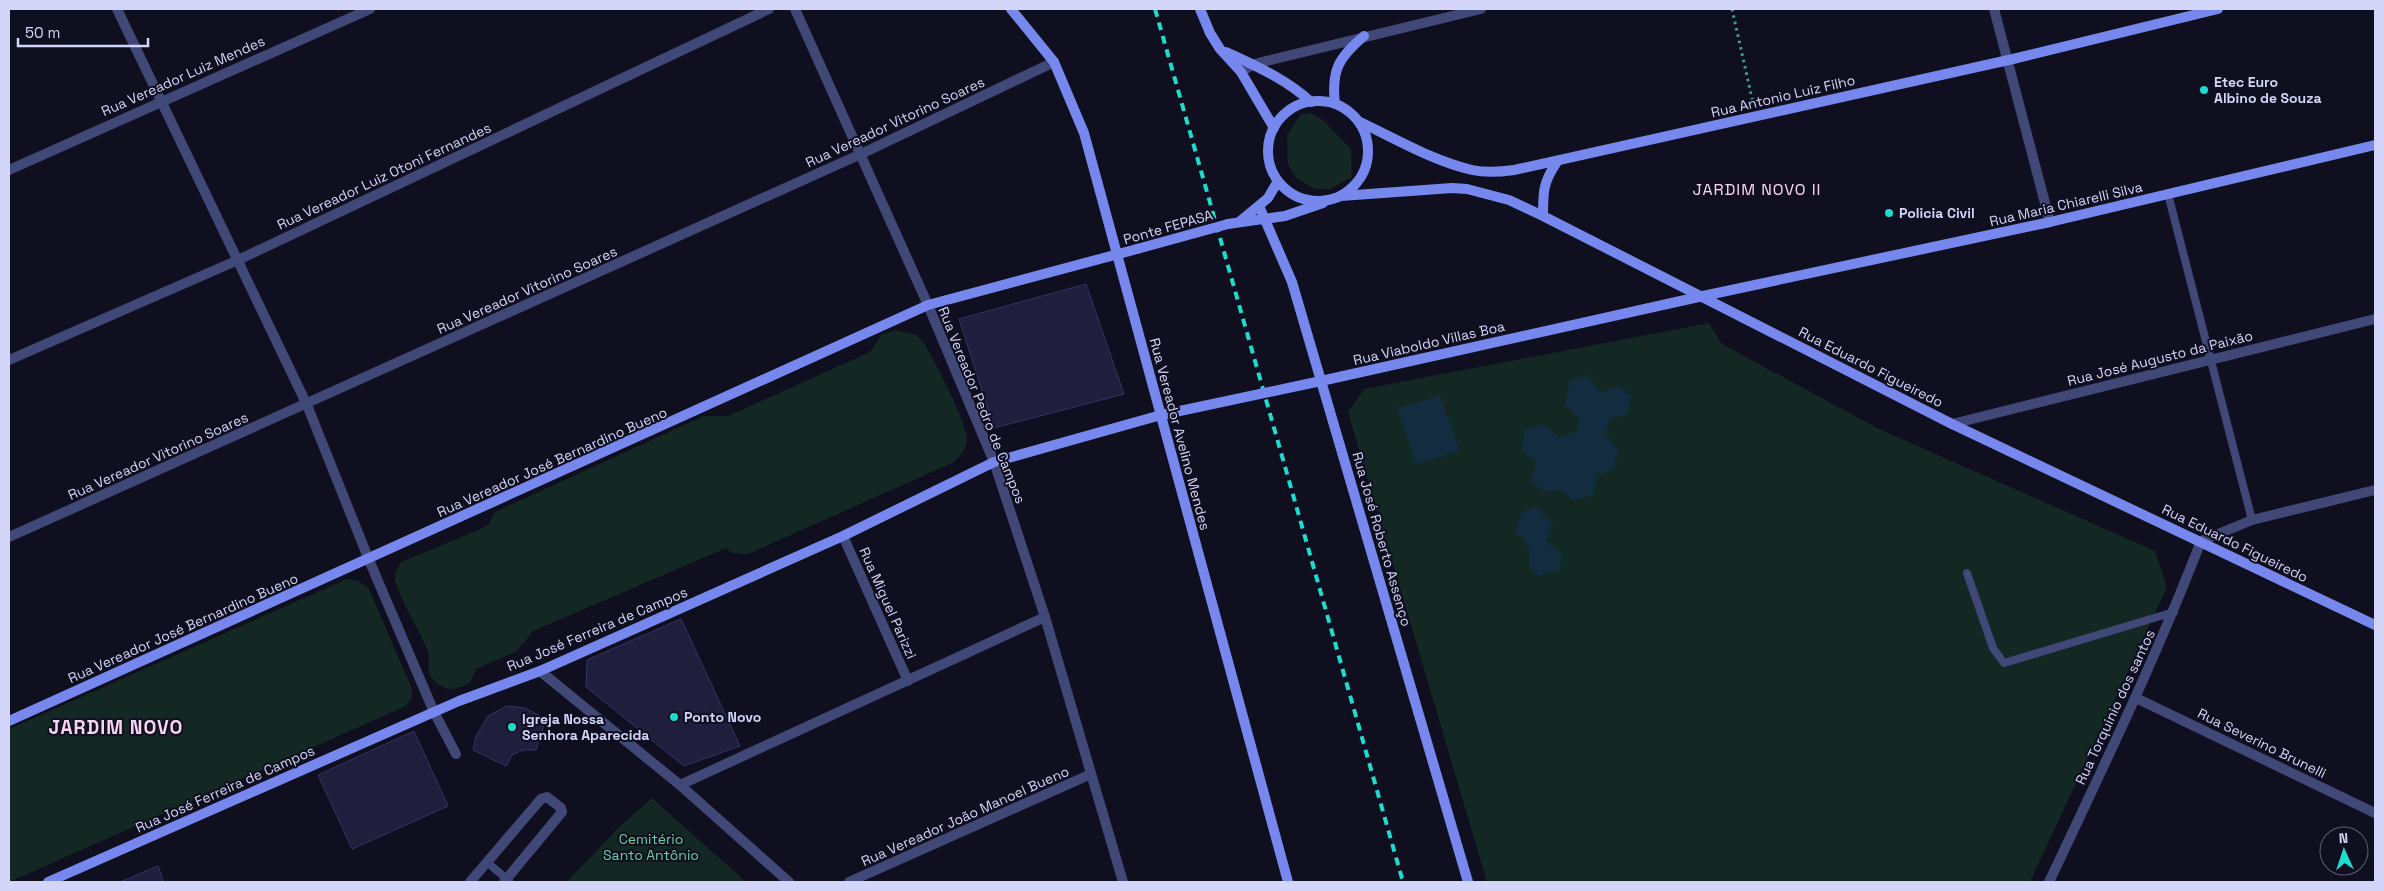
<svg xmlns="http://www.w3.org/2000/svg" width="2384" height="891" font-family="'Space Grotesk',sans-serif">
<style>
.green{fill:#132823}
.water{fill:#132c3f}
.building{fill:#1f1e3d;stroke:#343366}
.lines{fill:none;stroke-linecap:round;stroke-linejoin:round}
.path{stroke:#3da38b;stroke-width:3;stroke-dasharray:2.5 4;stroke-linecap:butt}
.service{stroke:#404878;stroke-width:8}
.minor{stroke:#404878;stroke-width:10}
.tertiary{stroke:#404878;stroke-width:10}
.secondary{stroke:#7688ed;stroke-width:10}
.rail{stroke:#1ddbcd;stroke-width:4;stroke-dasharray:8 6;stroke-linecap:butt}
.secondary-bridge{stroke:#7688ed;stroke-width:10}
.poi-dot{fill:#1ddbcd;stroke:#0f0f1f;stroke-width:2}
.labels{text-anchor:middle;stroke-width:4;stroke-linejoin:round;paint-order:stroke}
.street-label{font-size:14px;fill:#d3d5f9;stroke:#0f0f1f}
.poi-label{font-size:14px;font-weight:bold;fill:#d3d5f9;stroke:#0f0f1f;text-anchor:start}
.park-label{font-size:14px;fill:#69cfa3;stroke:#0f0f1f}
.quarter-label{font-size:16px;letter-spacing:1px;fill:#f9d4f2;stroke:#0f0f1f}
.district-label{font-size:19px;font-weight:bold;letter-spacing:1px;fill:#f9d4f2;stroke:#0f0f1f}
</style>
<rect width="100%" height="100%" fill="#0f0f1f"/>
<path class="green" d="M1311,113l13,8 27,28 1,28 -22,12h-15l-20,-12 -7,-13 -1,-29 14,-21z
M1709,323l13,21 157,85 276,122 12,36 -137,295h-543l-139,-470 16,-23z
M895,330l21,5 8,8c10,16 44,82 43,97 -1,10 -7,17 -15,23l-204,91 -16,-1 -6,-5 -193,83 -16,20 -41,18 -6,14c-11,5 -21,10 -32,1 -16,-12 -5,-21 -11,-34 -9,-24 -25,-45 -32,-70v-7l6,-11 80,-33 7,-4 7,-13 209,-96h24l142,-64 11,-17z
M347,579l12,2 10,8 43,100v9l-6,8 -397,176v-153z
M652,798l94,84h-179l50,-53z"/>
<path class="water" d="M1587,375l14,18 19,-7 12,11 -6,18 -16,3 -5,17 13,14 -4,20 -17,6 -3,20 -21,5 -12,-10 -17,1 -13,-10 5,-20 -15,-10 3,-21 19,-6 17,13 17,-6 2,-12 -14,-15 5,-24z
M1440,396l20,55 -44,13 -19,-56z
M1537,507l16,17 -7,17 16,13 -3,16 -21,6 -9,-10c1,-16 0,-25 -14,-34l7,-20z"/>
<path class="building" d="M1086,284l38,110 -130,34 -35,-109z
M681,619l59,127 -56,20 -98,-79 1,-27z
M507,706l18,2 21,11 -10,31h-13l-11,5 -6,11 -33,-16 3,-14 12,-20z
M414,731l34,75 -96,43 -34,-74z
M158,866l6,16h-44z"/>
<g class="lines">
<path class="path" d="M1732,9l21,94"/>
<path class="service" d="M2168,194l84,326
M1967,573l26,75 11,15 170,-51
M488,863l21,18"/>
<path class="minor" d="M117,9l190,396 62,155 65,152 22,42
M1994,9l56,213
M1241,72l13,-8 227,-55
M9,170l361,-161
M9,360l229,-100 531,-251
M1952,424l423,-105
M843,536l65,145
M9,537l852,-383 193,-92
M2136,698l239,115
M680,785l365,-168
M849,882l242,-108
M2049,882c53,-112 107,-224 152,-341l51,-21 123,-30"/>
<path class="tertiary" d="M795,9l133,296 66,157 51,155 78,265
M540,671l140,114 109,97
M470,882l71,-83 6,-2 14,11 1,4 -58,70"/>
<path class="secondary" d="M1011,9l43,53 30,71 204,749
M1200,9l10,24 10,16 21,23 33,56
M1226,52c30,14 60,27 85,50
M1268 151a50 50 0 1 1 100 0a50 50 0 1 1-100 0Z
M1335,104c-4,-34 4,-47 29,-68
M1360,122c36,17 73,39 112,48 14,3 28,2 42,0l499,-111 205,-50
M1341,196l111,-8 15,1 42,11 34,16 409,208 423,201
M1259,206l33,76 176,600
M1543,216c0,-24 0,-34 14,-54
M1239,222l29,-24 10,-17
M1228,224l57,-8 38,-13
M1321,381l382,-85 347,-74 325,-77
M9,721l919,-416 209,-56
M48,882l411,-181 81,-30 303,-135 151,-74 167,-47"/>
<path class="rail" d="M1155,9l248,873"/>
<path class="secondary-bridge" d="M1137,249l91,-25
M1161,415l160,-34"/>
</g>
<g class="poi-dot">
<circle cx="2204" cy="90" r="5"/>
<circle cx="1889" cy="213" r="5"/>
<circle cx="674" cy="717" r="5"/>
<circle cx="512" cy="727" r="5"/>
</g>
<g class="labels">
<g class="street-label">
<text transform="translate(183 76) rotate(-24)" y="5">Rua Vereador Luiz Mendes</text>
<text transform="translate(1783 96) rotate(-13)" y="5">Rua Antonio Luiz Filho</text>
<text transform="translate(895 122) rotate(-25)" y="5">Rua Vereador Vitorino Soares</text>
<text transform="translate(384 176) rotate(-25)" y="5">Rua Vereador Luiz Otoni Fernandes</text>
<text transform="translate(2066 204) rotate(-13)" y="5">Rua Maria Chiarelli Silva</text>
<text transform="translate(1168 227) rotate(-16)" y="5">Ponte FEPASA</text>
<text transform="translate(527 290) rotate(-24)" y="5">Rua Vereador Vitorino Soares</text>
<text transform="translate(1429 343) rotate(-13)" y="5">Rua Viaboldo Villas Boa</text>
<text transform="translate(2160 358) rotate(-14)" y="5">Rua José Augusto da Paixão</text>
<text transform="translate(1871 367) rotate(27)" y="5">Rua Eduardo Figueiredo</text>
<text transform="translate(982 405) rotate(68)" y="5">Rua Vereador Pedro de Campos</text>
<text transform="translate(1180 434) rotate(75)" y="5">Rua Vereador Avelino Mendes</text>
<text transform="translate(158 456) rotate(-24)" y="5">Rua Vereador Vitorino Soares</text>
<text transform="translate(552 462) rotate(-24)" y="5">Rua Vereador José Bernardino Bueno</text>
<text transform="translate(1382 539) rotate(74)" y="5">Rua José Roberto Assenço</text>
<text transform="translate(2235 543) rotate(26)" y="5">Rua Eduardo Figueiredo</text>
<text transform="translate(888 603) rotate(66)" y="5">Rua Miguel Parizzi</text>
<text transform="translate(183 628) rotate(-24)" y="5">Rua Vereador José Bernardino Bueno</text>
<text transform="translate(597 629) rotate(-23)" y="5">Rua José Ferreira de Campos</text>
<text transform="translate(2115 707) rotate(-65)" y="5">Rua Torquinio dos santos</text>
<text transform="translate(2262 743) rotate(26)" y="5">Rua Severino Brunelli</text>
<text transform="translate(225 789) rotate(-24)" y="5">Rua José Ferreira de Campos</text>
<text transform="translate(965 816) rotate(-24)" y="5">Rua Vereador João Manoel Bueno</text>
</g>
<g class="poi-label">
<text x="2214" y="87">Etec Euro<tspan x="2214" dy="16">Albino de Souza</tspan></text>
<text x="1899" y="218">Policia Civil</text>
<text x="684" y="722">Ponto Novo</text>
<text x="522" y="724">Igreja Nossa<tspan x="522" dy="16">Senhora Aparecida</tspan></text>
</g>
<g class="park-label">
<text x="651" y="844">Cemitério<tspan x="651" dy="16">Santo Antônio</tspan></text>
</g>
<g class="quarter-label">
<text x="1757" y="195">JARDIM NOVO II</text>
</g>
<g class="district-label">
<text x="116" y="734">JARDIM NOVO</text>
</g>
</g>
<rect width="2384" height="891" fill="none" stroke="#d3d5f9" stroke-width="20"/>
<g transform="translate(2344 851) rotate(357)"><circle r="24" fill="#0f0f1f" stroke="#5d5e76"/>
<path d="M0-4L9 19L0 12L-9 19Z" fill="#1ddbcd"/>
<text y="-8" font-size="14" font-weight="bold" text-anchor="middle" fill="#d3d5f9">N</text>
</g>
<path d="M18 38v8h130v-8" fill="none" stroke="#d3d5f9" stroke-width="2.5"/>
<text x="25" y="38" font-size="15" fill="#d3d5f9" stroke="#0f0f1f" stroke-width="4" paint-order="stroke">50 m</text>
</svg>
